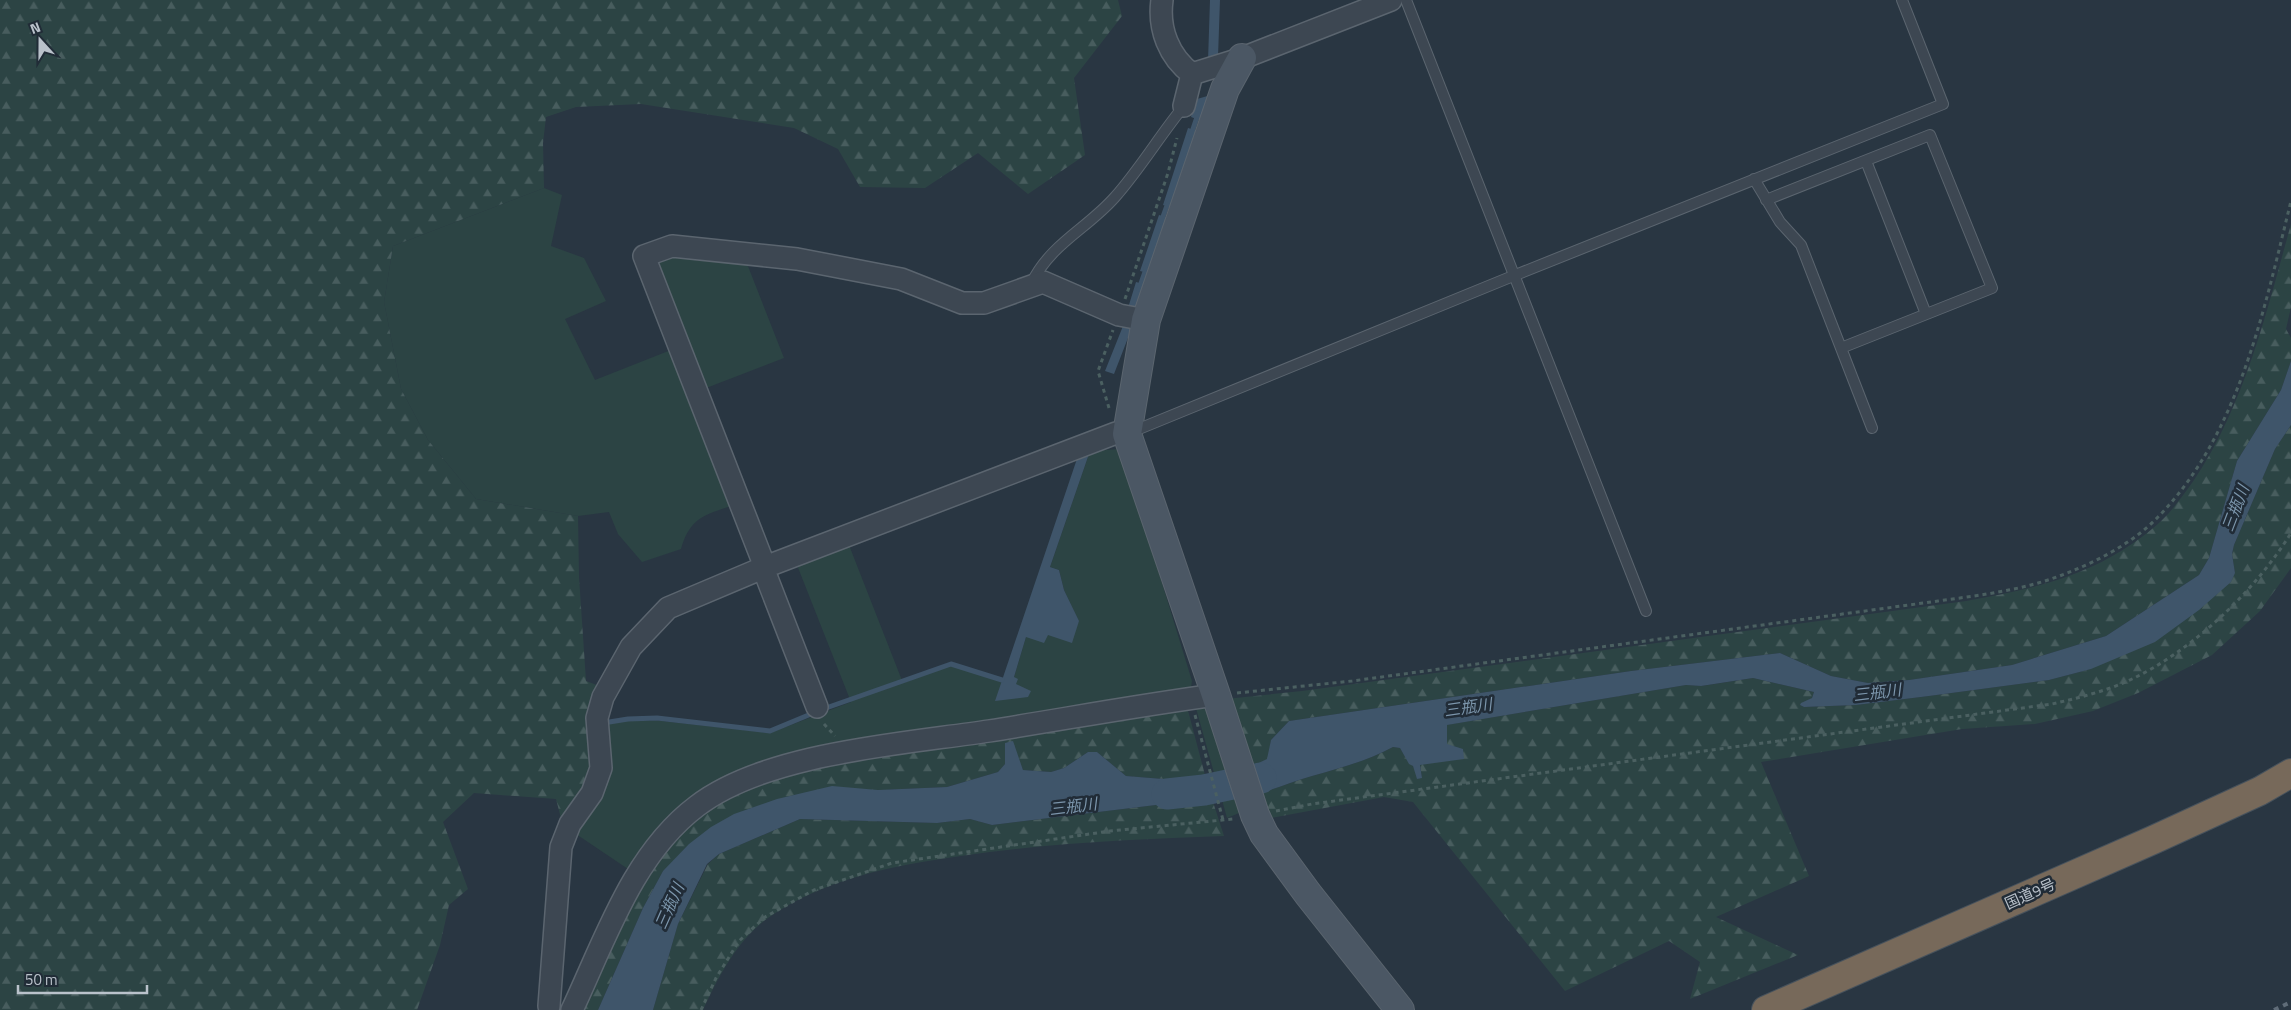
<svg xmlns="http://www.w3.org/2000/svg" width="2291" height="1010" font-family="'Titillium Web','Noto Sans JP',sans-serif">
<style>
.grass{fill:#2c4444}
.forest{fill:url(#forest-firs)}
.water{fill:#3f556a}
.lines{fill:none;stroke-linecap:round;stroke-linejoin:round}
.stream{stroke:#3f556a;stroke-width:5}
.river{stroke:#3f556a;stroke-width:31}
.lane-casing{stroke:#5b656f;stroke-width:12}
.street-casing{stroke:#5b656f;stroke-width:24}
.secondary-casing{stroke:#5b656f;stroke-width:30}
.highway-casing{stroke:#47525c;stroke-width:30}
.path{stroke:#4b6061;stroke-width:3;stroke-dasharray:4 4;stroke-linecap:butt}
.lane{stroke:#3d4752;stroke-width:10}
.street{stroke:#3d4752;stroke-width:21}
.secondary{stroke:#4b5764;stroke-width:28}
.highway{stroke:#77695a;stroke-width:28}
.rail{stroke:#5f6c78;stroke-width:4;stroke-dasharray:5 5;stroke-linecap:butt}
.labels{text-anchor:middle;stroke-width:5;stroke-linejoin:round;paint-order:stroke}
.street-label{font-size:15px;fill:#bac2cb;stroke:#212c37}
.water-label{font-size:16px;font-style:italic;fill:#7c96ac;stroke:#212c37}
</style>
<defs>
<pattern id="forest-firs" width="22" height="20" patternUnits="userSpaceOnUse" patternTransform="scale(1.25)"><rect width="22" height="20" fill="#2c4444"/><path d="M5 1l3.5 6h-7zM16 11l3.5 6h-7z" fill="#485d5e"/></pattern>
</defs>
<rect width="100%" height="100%" fill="#293642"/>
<path class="grass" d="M544,188l18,7 -11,51 33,12 22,43 -41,18 30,61 81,-32 59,157c-29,9 -45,12 -54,44l-39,13 -24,-28 -9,-22 -31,4 -102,-17 -48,-59 -27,-51 -17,-87 9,-56z
M652,256h92l40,102 -83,32z
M1121,449l71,232 -2,13 -559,177 -55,-37 25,-108 25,-6 36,1 108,12 81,-31 -56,-142 52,-20 56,143 48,-18 51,16 -6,20 20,-17 -2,-7 12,-40 21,-2 32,-13 -15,-32 -5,-20 -9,-3 40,-116z
M1207,699l23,70 -16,4 -20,-72z
M1239,797l5,14 -17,7 -5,-18z"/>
<path class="forest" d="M0,0h1118l4,16 -48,62 11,77 -57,39 -50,-41 -53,35 -65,-1 -22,-38 -44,-21 -153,-24 -65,3 -30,10 -3,26 1,45 -151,58 -9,56 17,87 27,51 48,59 102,17 1,61 7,104 16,6 -9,90 -30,49 -7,-27 -82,-6 -31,29 25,67 -19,16 -9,40 -23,65h-417z
M2291,224v83l-5,22 5,9v23l-10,29 -44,71 -28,97 -10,17 -93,61 -94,29 -103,15 -41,3 -37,-7 -51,-23 -149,18 -342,50 -18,19 -3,19 -20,9 -22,-69 76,-8 664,-90c44,-8 86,-16 127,-35 23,-10 58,-33 75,-52 70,-80 95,-189 123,-290z
M2291,425v143l-31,43 -48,44 -74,38 -45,18 -58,13 -73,5 -201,33 48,114 -93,41 82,38 -108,44 10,-37 -31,-21 -104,50 -152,-189 -29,-5 -113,21 -15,-25c20,-3 37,-12 56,-17 28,-8 55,-15 81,-29l7,1c6,12 14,19 22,29l-2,-12 27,-21 -1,-19 240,-40 16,1 51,-8 61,14 -2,6 -12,7 4,2 52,-2 73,-9 120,-16 42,-11 144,-96 -3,-19 2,-9 41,-96z
M1186,703l19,72 -29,5 -50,-4 -29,-24h-9l-24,16 -13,4 -28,-2 -11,-28 -7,1v21l-7,8 -51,15 -69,3 -46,-4 -55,13 -43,15 -71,57 -20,37 -45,102h-21l70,-145 56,-58 89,-37z
M1213,802l11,34c-88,3 -176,7 -263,20 -66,9 -138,23 -193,62 -30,21 -50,59 -65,92h-50l25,-86 30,-60 11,-10 81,-35 137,4 33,-4 22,6 164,-20z"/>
<path class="water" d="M1210,0h10l-2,57 -10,4z
M1211,95l-9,26 -11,-4 6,-18z
M1188,128l10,3 -25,77 -10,-3z
M1159,215l11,3 -18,56 -12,-3z
M1136,282l11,3 -9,26 -10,-3z
M1125,321l8,4 -19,49 -9,-3z
M2291,361v64l-16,24 -41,96 -2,9 3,19 -4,9 -32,28 -44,32 -64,27 -42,11 -120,16 -73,9 -52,2 -4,-2 1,-2 11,-5 2,-6 -61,-14 -52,8 -15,-1 -239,40v19l16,5 1,10 -44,6 2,13 -5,1 -4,-13 -4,-2 -9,-16 -7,-1c-26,14 -53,21 -81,29 -19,5 -36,14 -56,17l-8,-25 19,-9 4,-19 18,-19 342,-50 149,-18 51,23 37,7 41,-3 103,-15 94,-29 93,-61 10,-17 28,-97 44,-71z
M1081,447l9,4 -40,116 9,3 5,20 15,31 -7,22 -24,-8 -4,8 -18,-6 -12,40 4,2 -2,5 15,7 -3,6 -33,4z
M1013,741l10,29 28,2 13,-4 24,-16h9l29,24 50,4 29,-5 8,27 -57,3 -164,20 -22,-6 -33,4 -137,-4 -81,35 -12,10 -29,60 -25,86h-55l45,-102 20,-37 26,-27 22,-17 23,-13 43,-15 55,-13 46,4 69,-3 51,-15 7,-8v-21z
M1230,769l9,28 -17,3 -8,-27z"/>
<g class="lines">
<path class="stream" d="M1191,135l7,-21
M1161,222l8,-22
M1139,289l8,-23
M826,708l125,-44 51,16
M603,723l25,-4 29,-1 113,13 41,-17"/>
<path class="river" d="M1167,794l37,-4 57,-12"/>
<defs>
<path id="lane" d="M1406,0l240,611
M1866,161l60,153
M1754,179l26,43 21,23 71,183
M1766,200l164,-65 62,153 -151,60
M1031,284c20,-41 56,-55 84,-87 25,-28 45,-62 69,-91
M1129,433l384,-157 430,-172 -41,-104"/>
<path id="street" d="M1162,0c-4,29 7,57 30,74
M1192,74l48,-15 151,-59
M1184,106l8,-32
M817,707l-52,-134v-6l-121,-311 28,-10 125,13 104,20 61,24h22l59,-21 76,33 27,5
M549,1006l12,-159 9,-23 22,-31 9,-25 -4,-50 6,-21 28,-50 37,-39 97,-41 351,-134 11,1
M572,1010c33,-70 61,-156 125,-204 69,-53 206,-62 292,-75 76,-12 151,-26 227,-36"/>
<path id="secondary" d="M1242,58l-17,31 -79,231 -19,114 89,261 39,120 9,19 44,60 92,116"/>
<path id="highway" d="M1766,1010l387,-170 107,-49 31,-18"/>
</defs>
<use href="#lane" class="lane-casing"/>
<use href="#street" class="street-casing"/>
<use href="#secondary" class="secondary-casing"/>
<use href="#highway" class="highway-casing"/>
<path class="path" d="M1125,299l43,-126 9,-35
M1109,408l-11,-37 15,-41
M1237,693l115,-12 586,-80c43,-6 88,-11 129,-28 31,-12 67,-31 90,-55 82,-83 107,-208 134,-317
M1195,715l28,105
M824,724l11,12
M1276,811l36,-7 740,-100c26,-6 55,-13 80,-25 61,-29 123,-88 159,-146
M701,1010l15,-32 23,-37 26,-24 49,-27 78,-27 218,-32 123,-12"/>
<use href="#lane" class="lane"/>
<use href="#street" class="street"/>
<use href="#secondary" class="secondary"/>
<use href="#highway" class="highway"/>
<path class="rail" d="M2274,1010l17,-8"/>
</g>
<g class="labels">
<g class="street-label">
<text transform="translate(2030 894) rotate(-24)" y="5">国道9号</text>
</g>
<g class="water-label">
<text transform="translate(2235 508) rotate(-69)" y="6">三瓶川</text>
<text transform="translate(1877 692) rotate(-7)" y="6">三瓶川</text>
<text transform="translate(1468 707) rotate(-8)" y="6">三瓶川</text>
<text transform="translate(1073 806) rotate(-7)" y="6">三瓶川</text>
<text transform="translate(669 906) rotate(-66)" y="6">三瓶川</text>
</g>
</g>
<g transform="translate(40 40) rotate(339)" stroke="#212c37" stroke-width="4" paint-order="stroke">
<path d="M0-4L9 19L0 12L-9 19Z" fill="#bac2cb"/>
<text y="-8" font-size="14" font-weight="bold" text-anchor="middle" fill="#bac2cb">N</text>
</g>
<path d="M18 985v8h129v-8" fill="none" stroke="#bac2cb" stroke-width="2.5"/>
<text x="25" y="985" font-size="15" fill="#bac2cb" stroke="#212c37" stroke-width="4" paint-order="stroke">50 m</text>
</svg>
